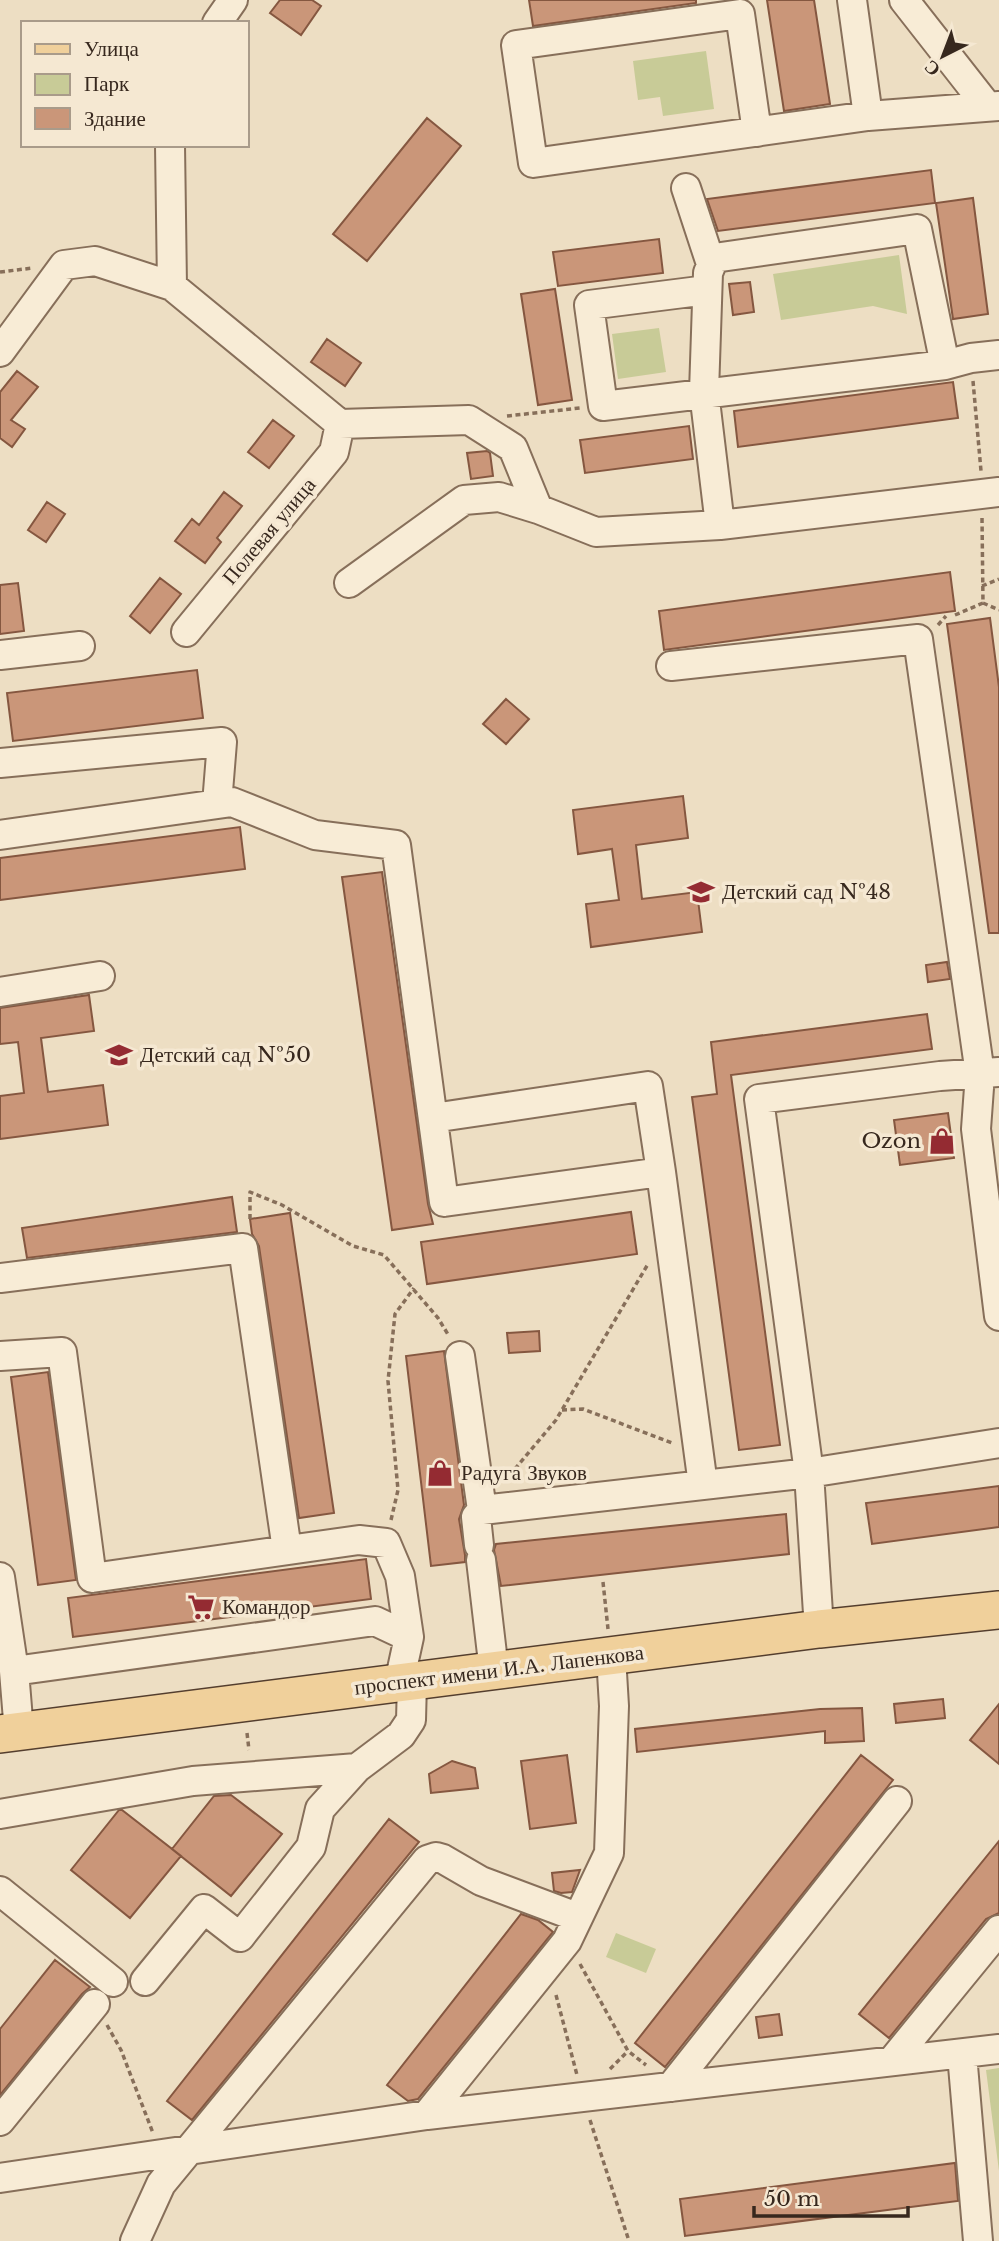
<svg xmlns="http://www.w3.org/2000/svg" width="999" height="2241" font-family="'Libre Baskerville',serif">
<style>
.green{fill:#c8cb97}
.building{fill:#ca9679;stroke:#855740;stroke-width:2}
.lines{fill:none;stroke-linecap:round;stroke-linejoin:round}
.minor-casing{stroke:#876f5a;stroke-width:32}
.major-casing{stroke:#543e2e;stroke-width:40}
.path{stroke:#876f5a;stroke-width:3.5;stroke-dasharray:5 3.5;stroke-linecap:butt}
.minor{stroke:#f8ecd6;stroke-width:28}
.major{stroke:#f0d09b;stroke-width:37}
.labels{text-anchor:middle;stroke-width:7;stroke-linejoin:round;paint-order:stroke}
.street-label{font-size:21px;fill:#37281e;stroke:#f5e8d2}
.poi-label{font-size:21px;fill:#37281e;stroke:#f5e8d2;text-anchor:start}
</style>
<rect width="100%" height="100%" fill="#eddec3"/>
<path class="green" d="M706,51l8,58 -51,7 -3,-19 -22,3 -5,-39z
M899,255l8,59 -34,-8 -92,14 -8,-46z
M659,328l7,44 -48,7 -6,-45z
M616,1933l40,16 -10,24 -40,-16z
M999,2068v103l-13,-101z"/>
<path class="building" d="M280,0h32l9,6 -20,29 -31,-22z
M529,0h167v3l-163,23z
M767,0h47l16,104 -46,7z
M427,118l34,28 -94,115 -34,-27z
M931,170l4,33 -217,28 -11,-32z
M973,198l15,116 -35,5 -17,-116z
M659,239l4,34 -105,13 -5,-34z
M750,282l4,30 -21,3 -4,-31z
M555,289l17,111 -34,5 -17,-111z
M327,339l34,24 -16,23 -34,-24z
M17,371l21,16 -27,33 14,9 -13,18 -12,-9v-46z
M953,382l5,36 -220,29 -4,-36z
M273,420l21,16 -25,32 -21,-16z
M689,426l4,33 -108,14 -5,-33z
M487,451l3,2 3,23 -22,3 -4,-26z
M224,492l18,14 -25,32 4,4 -16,21 -30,-22 17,-22 7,6z
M47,502l18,12 -19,28 -18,-12z
M950,572l5,39 -291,39 -5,-39z
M160,578l21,16 -31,39 -20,-17z
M18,583l6,48 -24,3v-49z
M990,618l9,69v246h-10l-42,-309z
M197,670l6,48 -190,23 -6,-48z
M506,699l23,20 -23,25 -23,-20z
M683,796l5,42 -52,7 6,54 55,-7 5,40 -111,15 -5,-43 33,-4 -7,-51 -34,5 -5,-44z
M240,827l5,42 -245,31v-42z
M382,872l46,332 5,20 -41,6 -50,-353z
M947,962l3,17 -22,3 -2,-17z
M89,995l5,36 -53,7 7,54 55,-7 5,40 -108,14v-43l24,-3 -6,-51 -18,2v-36z
M927,1014l5,35 -201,26 49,370 -41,5 -47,-353 25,-3 -6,-52z
M948,1113l6,45 -54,7 -6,-45z
M232,1197l5,35 -210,26 -5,-30z
M631,1212l6,42 -210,30 -6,-42z
M290,1213l44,300 -35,5 -40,-272 -7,-12 -2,-15z
M539,1331l1,20 -31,2 -2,-20z
M444,1351l20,154 -5,14 6,36v7l-34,4 -25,-210z
M48,1372l28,208 -38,5 -27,-208z
M999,1486v41l-127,17 -6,-41z
M786,1514l3,40 -288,32 -7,-36 2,-6z
M366,1559l5,40 -298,38 -5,-39z
M943,1699l2,19 -49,5 -2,-19z
M999,1704v60l-29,-24z
M862,1708l2,33 -39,2v-12l-188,21 -2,-23 185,-20z
M567,1755l9,68 -46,6 -9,-68z
M861,1755l32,25 -228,287 -30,-24z
M452,1761l23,7 3,20 -47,5 -2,-19z
M231,1795l51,39 -51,62 -59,-47 42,-53z
M119,1810h3l59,46 -51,62 -59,-48z
M389,1819l30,23 -227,278 -25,-19z
M999,1841v72l-13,6 -97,119 -30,-24z
M580,1870l-8,22 -11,1 -7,-2 -2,-18z
M521,1914l17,6 15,12 -135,167 -10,2 -21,-16z
M55,1960l35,27 -8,7 -82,101v-66z
M779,2014l3,21 -23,3 -3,-21z
M955,2163l3,38 -273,35 -5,-37z"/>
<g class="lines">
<defs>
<path id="minor" d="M852,0l16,116
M904,0l83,106
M217,23l16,-23
M757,132l-17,-118 -224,31 17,118 335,-47 131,-10
M170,145l2,141
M686,188l25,76
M707,290l-118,15 14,101 342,-41 26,-7 28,-3
M0,352l64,-87 31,-4 77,25 168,138 129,-4 44,28 25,61 58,23 124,-7 279,-33
M720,525l-16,-133 4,-119 6,-15 203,-29 28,136
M349,583l115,-83 35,-3 39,12
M186,632l148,-180 6,-28
M0,655l80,-9
M671,666l247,-27 62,435 -4,55 23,187
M0,763l222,-21 -5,62
M0,835l232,-33 83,33 81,10 48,357 217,-30 42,313
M0,992l100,-16
M433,1118l215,-32 13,86
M0,1278l243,-30 44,302
M0,1356l62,-4 30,226 267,-38 27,3 14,33 9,61 -10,46
M460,1356l22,154 327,-37 190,-30
M479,1545l-3,-28 6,-7
M481,1560l13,111
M0,1577l14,94 5,61
M819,1629l-10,-156 -50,-374 181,-23 59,-4
M14,1671l361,-50 34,16
M0,1814l193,-33 164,-13 44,-33 10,-15 1,-38
M0,1891l113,91
M145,1981l59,-72 36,28 71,-90 9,-38 37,-41
M962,2054l16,187
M892,2061l107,-131
M671,2087l226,-286
M427,2115l140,-174 42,-88 5,-147 -3,-50
M0,2121l95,-117
M0,2178l189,-28 238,-290 9,-3 7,2 38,22 96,36
M135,2241l26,-57 28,-34 238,-35 572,-66"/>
<path id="major" d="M0,1734l819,-105 180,-19"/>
</defs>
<use href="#minor" class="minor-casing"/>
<use href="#major" class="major-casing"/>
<path class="path" d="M0,272l33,-4
M973,381l8,90
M507,416l73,-8
M982,586l17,-7
M983,603l16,7
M955,615l28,-12 -1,-86
M938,625l8,-9
M250,1219v-27l32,13 71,41 31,9 54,63 11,18
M562,1410l21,-1 89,34
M504,1482l52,-62 92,-156
M391,1520l7,-30 -10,-109 7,-67 19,-26
M603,1582l5,47
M247,1733l2,17
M580,1964l48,87 18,14
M556,1995l21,80
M107,2025l14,25 32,83
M610,2069l18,-18
M590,2120l39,121"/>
<use href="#minor" class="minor"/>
<use href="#major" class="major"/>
</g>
<defs>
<symbol id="school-bare" viewBox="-9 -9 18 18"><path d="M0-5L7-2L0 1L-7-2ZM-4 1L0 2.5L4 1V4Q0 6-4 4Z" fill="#942b32" stroke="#f5e8d2" stroke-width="2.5" paint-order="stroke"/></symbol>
<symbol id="shop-bare" viewBox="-9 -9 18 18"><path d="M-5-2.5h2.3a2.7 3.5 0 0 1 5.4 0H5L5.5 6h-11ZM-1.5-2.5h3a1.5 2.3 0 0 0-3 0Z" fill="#942b32" stroke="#f5e8d2" stroke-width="2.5" paint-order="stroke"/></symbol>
<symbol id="supermarket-bare" viewBox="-9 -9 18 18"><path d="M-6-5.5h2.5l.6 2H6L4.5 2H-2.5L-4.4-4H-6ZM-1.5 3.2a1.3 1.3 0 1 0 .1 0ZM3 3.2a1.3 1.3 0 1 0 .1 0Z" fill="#942b32" stroke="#f5e8d2" stroke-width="2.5" paint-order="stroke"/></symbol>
</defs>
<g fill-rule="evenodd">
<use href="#school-bare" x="682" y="873" width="38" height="38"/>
<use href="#school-bare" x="100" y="1036" width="38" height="38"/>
<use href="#shop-bare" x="923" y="1122" width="38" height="38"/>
<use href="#shop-bare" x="421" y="1454" width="38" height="38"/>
<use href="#supermarket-bare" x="182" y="1588" width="38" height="38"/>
</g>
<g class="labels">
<g class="street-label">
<text transform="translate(269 531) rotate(-50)" y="7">Полевая улица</text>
<text transform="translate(499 1670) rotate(-7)" y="7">проспект имени И.А. Лапенкова</text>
</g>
<g class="poi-label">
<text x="722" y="899">Детский сад №48</text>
<text x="140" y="1062">Детский сад №50</text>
<text x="921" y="1148" text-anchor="end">Ozon</text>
<text x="461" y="1480">Радуга Звуков</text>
<text x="222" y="1614">Командор</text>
</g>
</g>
<rect x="21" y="21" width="228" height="126" fill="#f5e8d2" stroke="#a99b8a" stroke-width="2"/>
<rect x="35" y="44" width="35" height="10" fill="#f0d09b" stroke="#a99b8a" stroke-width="2"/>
<text x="84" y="56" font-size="21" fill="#37281e">Улица</text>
<rect x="35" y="74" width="35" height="21" fill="#c8cb97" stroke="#a99b8a" stroke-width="2"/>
<text x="84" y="91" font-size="21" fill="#37281e">Парк</text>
<rect x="35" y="108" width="35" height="21" fill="#ca9679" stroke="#a99b8a" stroke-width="2"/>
<text x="84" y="126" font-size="21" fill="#37281e">Здание</text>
<g transform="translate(943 56) rotate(222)" stroke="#f5e8d2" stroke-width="5" paint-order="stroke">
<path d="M0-5L12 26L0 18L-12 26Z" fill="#37281e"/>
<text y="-10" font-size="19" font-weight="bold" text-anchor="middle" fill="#37281e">С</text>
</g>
<path d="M754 2206v10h154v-10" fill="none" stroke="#37281e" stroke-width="3.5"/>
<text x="764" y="2206" font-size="21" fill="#37281e" stroke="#f5e8d2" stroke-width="5" paint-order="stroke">50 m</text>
</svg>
